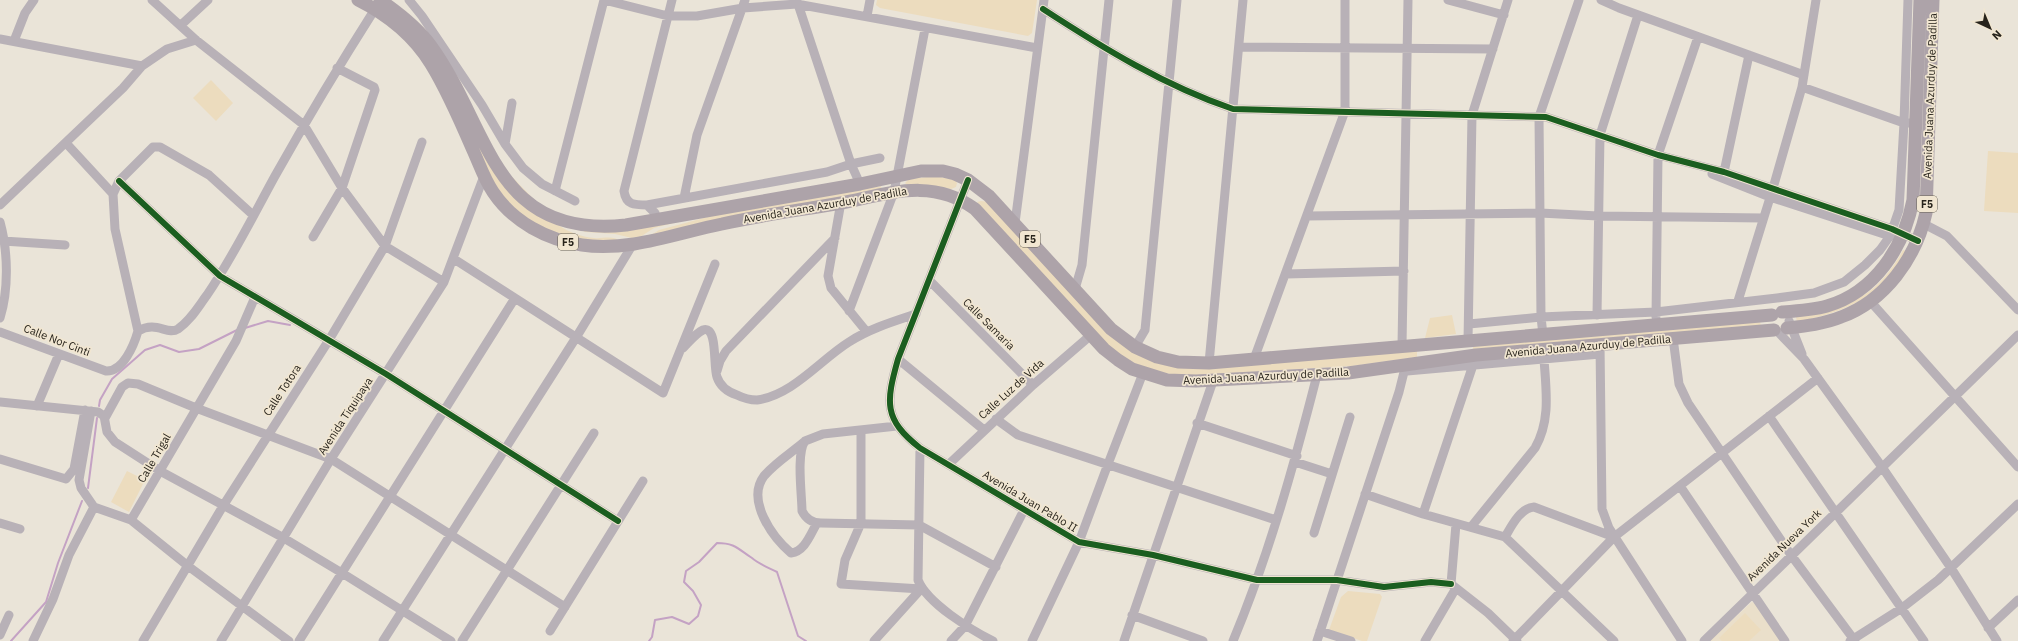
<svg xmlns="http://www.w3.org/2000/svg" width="2018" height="641" font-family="'IBM Plex Sans',sans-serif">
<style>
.built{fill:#eadfca}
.green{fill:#ecdcbe}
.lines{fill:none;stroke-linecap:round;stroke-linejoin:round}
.stream{stroke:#c4a2c4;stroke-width:2}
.minor{stroke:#b8b1b7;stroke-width:9}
.highway{stroke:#ada3a9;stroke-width:13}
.cycleway-casing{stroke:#f1e6d1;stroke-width:8}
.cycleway{stroke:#1b5e20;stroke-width:6}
.labels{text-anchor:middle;stroke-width:3.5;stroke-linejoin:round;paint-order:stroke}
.shield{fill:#f1e6d1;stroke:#645e52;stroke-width:1}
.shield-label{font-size:10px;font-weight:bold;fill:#27231b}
.street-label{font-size:11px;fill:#27231b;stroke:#f1e6d1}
</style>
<rect width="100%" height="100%" fill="#eae4d8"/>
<path class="built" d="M1752,602l4,2 24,37h-71z"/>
<path class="green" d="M877,0h160l-5,33 -4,3 -148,-28 -4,-3z
M211,80l22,23 -17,18 -23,-23z
M465,114l16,31 79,81c10,7 23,11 34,12 8,1 19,-3 26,3h-37l-38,-11 -34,-23 -22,-31z
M1988,151l30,2v60l-34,-2z
M936,176l19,4 2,3 -1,4 -5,2 -44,-4 -2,-2 4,-4z
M881,186l1,4 -231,45 8,-5 71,-19z
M981,201l7,1 54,60 117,100 258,-12v7l-65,9 -155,9h-20l-19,-3 -18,-6 -19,-10 -14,-11 -130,-143z
M693,218l-39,10 -14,9 -8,1 -17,-4 -30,-2 -5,-3z
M1903,250l4,1c-7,10 -14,20 -22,30 -23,25 -56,34 -88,41l-1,-5c19,-5 39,-10 58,-17 21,-8 39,-31 49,-50z
M1452,315l4,19 -31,4 5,-20z
M1760,322l1,4 -288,23v-4z
M127,471l18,9 -16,32 -18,-10z
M1348,591l32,3 2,3 -15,44h-5l-33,-11 12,-33z
M1745,613l16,17 -12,11h-27l-3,-3z"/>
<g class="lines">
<path class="stream" d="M245,328l23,-7 22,4
M99,406l1,-6 12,-21 33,-29 15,-5 19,7 20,-3 38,-19
M88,488l9,-70
M11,641l35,-39 12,-39 24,-62
M649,641l3,-4 3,-17 17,-3 17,7 9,-8 3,-11 -8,-14 -9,-9 2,-11 13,-9 18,-19c18,0 21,6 35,15 7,6 17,10 25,14l21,64 8,5"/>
<path class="minor" d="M152,0l44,40 108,85 38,63 43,58 59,36
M409,0l13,16 60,89 23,39 18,24 19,16 33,17
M604,0l64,16h29l46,-8 54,-4 240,44
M1448,0l56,15
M1601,0l18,8 185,67
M797,1l54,163 9,20
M1043,9c60,39 122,77 190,100l313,8 112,38 66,17 168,57 26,12
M867,16l3,-16
M181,25l27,-25
M0,39l142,27
M14,41l11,-28 9,-13
M1239,47l254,2
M1802,87l102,36h6
M66,143l47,51
M505,144l7,-41
M1724,172l25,-117
M1712,174l58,23 120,39h4
M968,180l-70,179c-12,43 -15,60 22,89l159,94 74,13 104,25h80l47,7 47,-5 20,2
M119,181l101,95 166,98 232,147
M555,191l49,-191
M684,198l13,-63 48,-135
M841,202l-13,74 3,12 35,43
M0,205l123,-117 19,-22 25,-17 29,-9
M647,205l180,-33 24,-8 29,-6
M1307,216l233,-3 58,3 165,2
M657,220l-2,-7 -8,-8c-13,0 -21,0 -23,-14l48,-191
M0,222c8,29 9,67 0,96
M1015,223l29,-223
M1924,224l23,12 71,74
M313,237l29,-49 33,-98 -1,-3 -37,-19
M3,241l62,4
M454,259l209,134 52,-129
M1286,274l118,-3
M929,280l104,105
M1075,289l7,-24 27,-265
M1738,301l35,-113 29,-101 14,-87
M1870,301l148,166
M849,311l45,-119 31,-163
M1597,315l3,-180 38,-120
M1656,317l2,-162 40,-118
M1789,321l13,33
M1469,324l72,-7 115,-5 121,-14 37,-5 30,-11 21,-17 15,-15 10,-14 9,-26 5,-87 4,-123
M138,331c19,-11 29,5 40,-2 13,-9 20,-22 29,-34 26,-38 46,-79 68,-119 32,-57 65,-112 100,-167
M0,332l106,39c17,1 28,-26 32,-40l-23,-102 -2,-35 6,-13 34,-34h7l49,28 44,40
M1778,332l26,27 78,108 69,101 46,73
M1543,335l-2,-18 -2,-200 40,-117
M1673,338l6,46 9,19 103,152 64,86
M1468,341l4,-226 36,-115
M1600,344l2,165 7,19 73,113
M1402,346l6,-346
M1135,347l10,-17 32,-330
M683,348c5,-5 13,-15 20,-18 15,-5 10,37 14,47 3,9 11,15 20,18 6,3 13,5 20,5 36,-5 63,-40 92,-58 20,-13 43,-20 67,-28
M898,359l86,71
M1254,359l91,-248v-111
M1209,363l34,-363
M717,371l3,-10 6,-10 109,-113
M1407,371l193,-17
M0,402l98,10 6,4 3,16 8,10 45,29 122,66 60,36 109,68
M37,406l22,-52
M91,411l-12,69 2,8 13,19
M1769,416l155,225
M105,418l17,-31 6,-4 10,1 58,24 135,51 234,148
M996,419l22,16 258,85
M1197,423l100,33
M897,426l-74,8 -18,7c-9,12 -3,55 -3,70 4,8 10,12 19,12l98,2 77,42
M861,430v93l-16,37 -4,24 80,5
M804,442c-13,11 -29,21 -40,34 -18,24 8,61 27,77 14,-2 19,-18 26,-30
M920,448l-2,132c9,23 53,50 75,61
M0,459l66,20 8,-10 11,-59
M1295,462l37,12
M949,464l84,-79 58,-50
M1680,486l105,155
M1365,494l58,20 82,23 109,104
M1423,514l51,-152
M131,520l105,-179 19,-44
M0,523l20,6
M1456,524l-5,60 37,29 29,28
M1471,527l64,-79c16,-28 11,-58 9,-89
M1314,533l36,-116
M1505,537c6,-10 15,-29 29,-30l80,30
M1132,615l71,26
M1988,628l30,-28
M550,631l93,-150
M1320,631l31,10
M0,635l9,-20
M33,641l20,-42 16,-44 25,-48 37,13 57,46 101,75
M143,641l80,-135 106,-166 56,-94 37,-104
M221,641l110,-182 113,-177 40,-106
M299,641l216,-343
M383,641l194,-305 56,-92
M462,641l132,-208
M874,641l47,-52
M951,641l14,-15 59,-116
M1032,641l47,-99 29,-78 35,-91
M1124,641l89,-260
M1233,641c36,-86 61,-176 84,-266
M1317,641l82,-249 5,-20 10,-5
M1425,641l31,-53
M1513,641l101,-104 204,-159
M1704,641l314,-306
M1850,641l52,-33 36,-28 80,-76"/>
<path class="highway" d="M358,0c30,15 55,35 73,64 16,26 29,56 41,84 7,15 12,31 21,44 20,30 54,48 89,53 47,7 95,-12 140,-21 40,-9 79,-14 119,-21 47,-9 91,-26 134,6l129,140 14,11 14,9 35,11 29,1 152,-8 128,-18 298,-25
M380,0c19,13 38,28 51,46 60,83 61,193 195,179l234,-41 61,-13h22l12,3 13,6 21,16 122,133 24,18 22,10 21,5 31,1 563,-48
M1782,312c15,-1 31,-2 45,-6 48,-14 77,-59 86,-106l7,-200
M1787,328c18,-2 37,-4 54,-11 44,-16 75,-59 85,-104l7,-213"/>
<defs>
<path id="cycleway" d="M1043,9c60,39 122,77 190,100l313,8 112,38 66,17 168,57 26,12
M968,180l-70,179c-12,43 -15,60 22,89l159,94 74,13 104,25h80l47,7 47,-5 20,2
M119,181l101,95 166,98 232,147"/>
</defs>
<use href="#cycleway" class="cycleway-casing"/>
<use href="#cycleway" class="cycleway"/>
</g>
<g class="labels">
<g class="shield">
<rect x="1917" y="196" width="20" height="16" rx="3"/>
<rect x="1020" y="231" width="20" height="16" rx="3"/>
<rect x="558" y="234" width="20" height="16" rx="3"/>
</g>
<g class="shield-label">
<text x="1927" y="208">F5</text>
<text x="1030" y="243">F5</text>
<text x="568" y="246">F5</text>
</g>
<g class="street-label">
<text transform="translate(1930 96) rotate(-88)" y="4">Avenida Juana Azurduy de Padilla</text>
<text transform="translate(825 205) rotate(-10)" y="4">Avenida Juana Azurduy de Padilla</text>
<text transform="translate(989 324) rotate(45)" y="4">Calle Samaria</text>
<text transform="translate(57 340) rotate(21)" y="4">Calle Nor Cinti</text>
<text transform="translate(1588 346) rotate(-5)" y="4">Avenida Juana Azurduy de Padilla</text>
<text transform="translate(1266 376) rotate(-3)" y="4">Avenida Juana Azurduy de Padilla</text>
<text transform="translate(1011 389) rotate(-42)" y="4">Calle Luz de Vida</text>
<text transform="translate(282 390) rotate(-57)" y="4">Calle Totora</text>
<text transform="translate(345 416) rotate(-57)" y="4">Avenida Tiquipaya</text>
<text transform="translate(154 458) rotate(-60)" y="4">Calle Trigal</text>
<text transform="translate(1030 501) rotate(31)" y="4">Avenida Juan Pablo II</text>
<text transform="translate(1784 545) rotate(-44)" y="4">Avenida Nueva York</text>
</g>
</g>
<g transform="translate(1990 28) rotate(136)" stroke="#f1e6d1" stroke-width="3" paint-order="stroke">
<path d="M0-3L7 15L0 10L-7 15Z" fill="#27231b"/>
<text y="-6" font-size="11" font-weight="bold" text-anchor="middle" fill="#27231b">N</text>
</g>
</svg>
